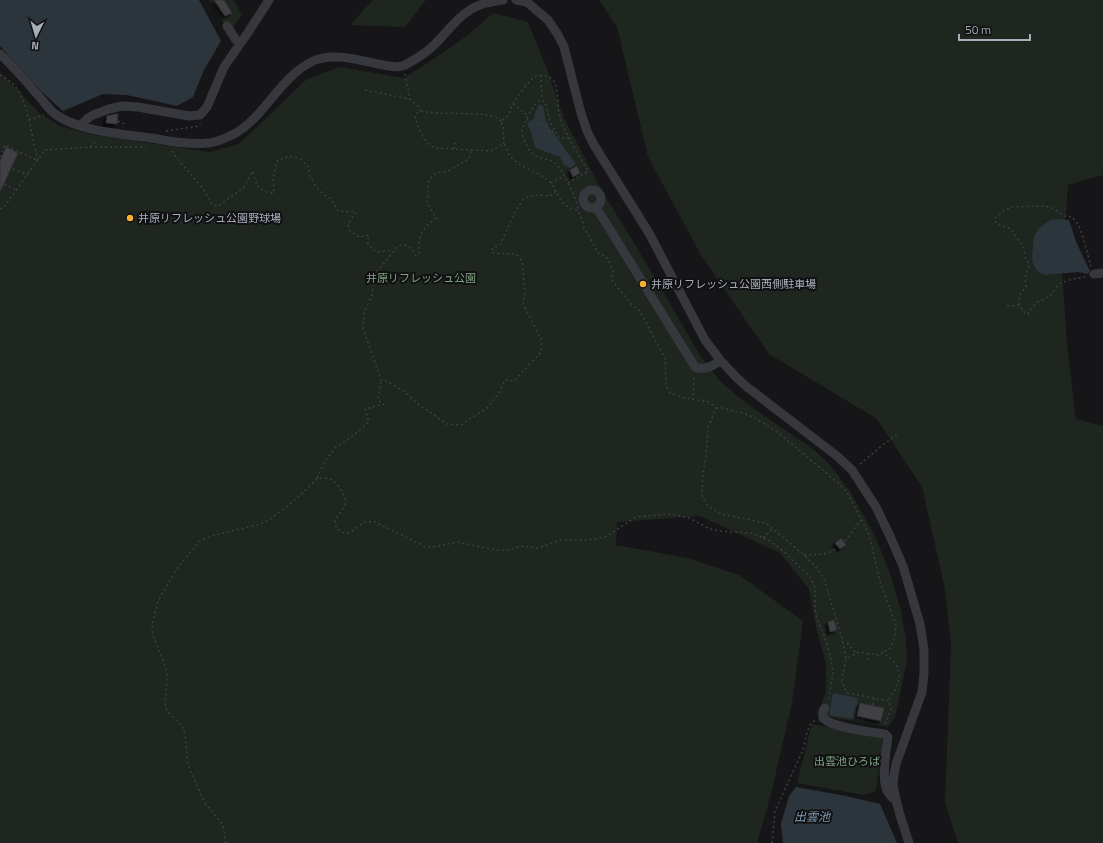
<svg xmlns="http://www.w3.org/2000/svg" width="1103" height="843" font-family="'Titillium Web','Noto Sans JP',sans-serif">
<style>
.green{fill:#1e261f}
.water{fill:#2c353c}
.building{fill:#404145;stroke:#303034;filter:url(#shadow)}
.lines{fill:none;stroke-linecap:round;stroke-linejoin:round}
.path{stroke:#3d3f44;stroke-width:1.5;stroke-dasharray:2 3;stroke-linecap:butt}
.minor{stroke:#37383d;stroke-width:9}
.poi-dot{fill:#f2b134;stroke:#111113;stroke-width:1.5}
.labels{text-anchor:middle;stroke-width:4;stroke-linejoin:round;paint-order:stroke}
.poi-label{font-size:11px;fill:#a8adb8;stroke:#111113;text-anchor:start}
.park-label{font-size:11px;fill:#7fa381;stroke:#111113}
.water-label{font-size:12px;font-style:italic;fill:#7f9bb3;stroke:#111113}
</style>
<defs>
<filter id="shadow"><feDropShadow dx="-3" dy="3" stdDeviation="1" flood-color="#0009"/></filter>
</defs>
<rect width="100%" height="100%" fill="#161618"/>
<path class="green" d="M209,0h24l9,14 -12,19z
M373,0h53l-21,27 -55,-2z
M599,0h504v175l-35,10 -6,85 5,74 9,75 27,7v417h-145l-13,-40 6,-159 -6,-55 -23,-102 -45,-68 -108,-65 -68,-99 -53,-98 -31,-130z
M493,13l35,9 19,47 17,49 27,52 16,29 44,72 50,86 19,24 30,25 63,43 18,17 20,27 23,41 16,39 10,34 6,31 1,23 -12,56 -7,10 -71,-12 9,-23v-28l-10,-37 -7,-38 -29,-36 -80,-37 -83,6 -1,23 71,13 52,17 64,46 -11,82 -21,91 -14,49h-757v-771l15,16 6,4 3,5 15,16 21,13 34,9 116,17 29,-8 68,-65 33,-12 64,11c31,-20 62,-39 89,-65z
M812,724l41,7 30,7 -7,53 -12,4 -67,-12z"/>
<path class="water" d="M0,0h199l22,41 -17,29 -11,27 -16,9 -50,-11 -24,-1 -40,17 -21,-19 -42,-46z
M539,105h4l2,12 4,10 27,37 -6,4 -6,-3 -4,-8 -24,-9 -3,-7 -1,-7 -5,-11 8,-5 -1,-3z
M1059,219l10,1 8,24 13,27 -2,3 -10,-2 -33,3 -7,-3 -5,-8 -1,-9 2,-18 6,-10 11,-7z
M833,693l25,5 -3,19 10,2v2l-36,-6z
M796,787l50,9 34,8 17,39h-114l-2,-19 8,-28z"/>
<path class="building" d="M214,0h10l8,13 -7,3z
M116,114h2l-1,10 -11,-1 1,-7z
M6,147l12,6 -18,39v-31z
M577,166l3,7 -7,4 -3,-7z
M841,538l5,7 -6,4 -5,-6z
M834,620l3,10 -7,2 -2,-10z
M860,703l24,5 -3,13 -24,-5z"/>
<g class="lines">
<path class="path" d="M405,74l5,25 8,7 2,5
M0,75c5,3 12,7 15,11 14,18 17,53 23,75
M541,75l1,25
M365,90l45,9
M513,104l15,12
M527,119l2,4
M29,120l15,-5
M118,121l9,4
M501,121l-5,-4 -15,-3 -47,-1 -14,-2 -3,2 -2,5c4,10 8,25 20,30l55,3 14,-7c2,3 3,7 5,11 9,12 25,15 37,24 16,11 8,27 32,31l5,13 1,5 15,26 7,2 7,14 -2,9 20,25 9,7 25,47 1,28 4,7 11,4 28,5 7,6 -8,20 -2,28 -3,18 -1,21 4,9 8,6 7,4 45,9 38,32 12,12 8,12 18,59 4,21
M539,125l4,-3 7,11 5,-3
M166,131l33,-5 2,-1
M569,138h-10l-9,-16 -5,-20 -3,-2c-2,0 -4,1 -5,2 -5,6 -15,24 -15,30 1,7 6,18 11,22 6,6 16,4 22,9 9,8 21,35 23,46
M504,144l-1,-17 -2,-6c12,-7 7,-10 13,-19 3,-5 16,-22 19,-24 6,-5 15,-3 20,2 6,9 4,23 6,33 3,17 20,42 29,58l-20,12
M90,147h56
M454,149l1,-6
M172,151c12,19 31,32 40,54l7,1 25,-19 9,-16c3,14 5,21 21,22l-1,-14 4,-18 12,-5 11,3 8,7 2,10 5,9 5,6 12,9 6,11 18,1 -8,12 1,6 10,7 10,-2 -2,7c12,18 14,5 26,9
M471,151l-2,8 -21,12 -12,2 -7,7 -2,23 9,15c-8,6 -16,13 -17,24 0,5 1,9 -1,13h-3l-4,-7 -5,-3 -8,1 -23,28 -3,21 -8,18 -1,15 18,52 5,1 18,10 14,13 29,20 14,1 26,-17 12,-15 6,-13 9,1 27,-29 1,-11 -19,-37 2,-11 -3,-32 -6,-7 -24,-1v-4l8,-4 16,-35 8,-12 13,-3 13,1 6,-5
M0,157l5,-12 33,16
M13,169l15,6
M0,182l16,8
M551,183l13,-7
M0,209l4,-2 41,-57 45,-3 7,-7
M1019,305l1,-10 6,-8 -1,-9 4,-11 -1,-4 -3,-6 -1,-9 -13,-19 -15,-6 -1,-2v-3l9,-7 8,-4 33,-1 7,2 12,8 8,1c11,10 14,34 19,49
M1007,306l12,-1 6,8 3,1 8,-11 15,-8 6,-9 4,-3 11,-4 13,-2
M693,400l1,-25
M716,408h6l24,6 11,5 23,15 58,49 9,9 22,42 12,51 15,40 -1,9 -2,8 -3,6 -8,5
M860,464l24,-20 14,-10
M317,478l8,-17 11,-14 13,-8 20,-17 -4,-13 19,-5 -6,-4 3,-20
M763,538l10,-10
M845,541l16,-21
M804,555c12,-1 23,1 33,-7
M842,642l6,2 8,9
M868,660l1,-6
M873,705l1,-7
M885,724l6,-15 -2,-8 -42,-8 -5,-12 4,-22 13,-7 19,3 4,-2c17,9 21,20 13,37 -2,4 -6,7 -6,11
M226,843l-3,-18 -18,-22 -17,-38 -3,-31 -3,-8 -15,-15 -2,-9 2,-26 -1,-8 -13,-33 -1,-9 6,-25 20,-34 22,-26 11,-5 46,-11 12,-5 27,-21 21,-20c4,-1 11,-2 15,1 6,3 15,17 13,24 -1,5 -7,11 -10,16 0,5 1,8 5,11 10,7 17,-6 25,-9 3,-1 7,0 10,0l51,25h7l24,-5 39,8h12l13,-4 17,2 22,-8h27l18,-3 31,-20 35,-3 18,4 21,11 10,2 30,2 7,2 13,6 13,10 28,27 4,10v21l2,10 7,16 6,20 3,15 -2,16 -2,14
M772,843l3,-32 28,-61 4,-18 3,-7 5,-5"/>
<path class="minor" d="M516,0l11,2 21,18 10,15 6,12 17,66 6,18 7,14 55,88 56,107 16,21 15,16 11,10 90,69 15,14 24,37 13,27 14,32 17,58 4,25v25l-2,18 -26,72 -2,11 -1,10 3,15 4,15 9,28
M227,26l9,14
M0,54c13,12 25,26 37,40 6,6 11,15 18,20 23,17 67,20 96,24 19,3 37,7 57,5 9,0 20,-6 28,-10 30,-18 44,-56 77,-72 20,-9 45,-1 65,3 10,2 20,5 29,0 9,-5 18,-11 25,-17 15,-14 28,-35 48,-42 7,-3 15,-4 23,-5
M83,126l1,-4 4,-4 5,-3 16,-6 13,-3 16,1 51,9 11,-1 7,-8 17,-40 23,-33 22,-34
M583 199a9 9 0 1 1 18 0a9 9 0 1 1-18 0Z
M596,207l99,160c10,4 17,-2 26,-6
M1094,274l9,-1
M825,708l-2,3v7c10,10 47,14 62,16l3,3c-2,14 -8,46 1,57 2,3 5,5 7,6"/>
</g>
<g class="poi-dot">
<circle cx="130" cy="218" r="4"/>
<circle cx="643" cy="284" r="4"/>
</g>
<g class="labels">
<g class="poi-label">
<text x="138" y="222">井原リフレッシュ公園野球場</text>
<text x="651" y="288">井原リフレッシュ公園西側駐車場</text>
</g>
<g class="park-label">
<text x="421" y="282">井原リフレッシュ公園</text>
<text x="847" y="765">出雲池ひろば</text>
</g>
<g class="water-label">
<text x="812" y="821">出雲池</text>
</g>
</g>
<g transform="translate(36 36) rotate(185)" stroke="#111113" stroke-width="3" paint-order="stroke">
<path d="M0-3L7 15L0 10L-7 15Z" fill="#a8adb8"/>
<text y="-6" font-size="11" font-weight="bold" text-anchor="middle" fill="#a8adb8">N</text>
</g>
<path d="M959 34v6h71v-6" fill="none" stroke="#a8adb8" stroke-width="2"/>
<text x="965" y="34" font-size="12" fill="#a8adb8" stroke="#111113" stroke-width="3" paint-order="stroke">50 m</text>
</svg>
